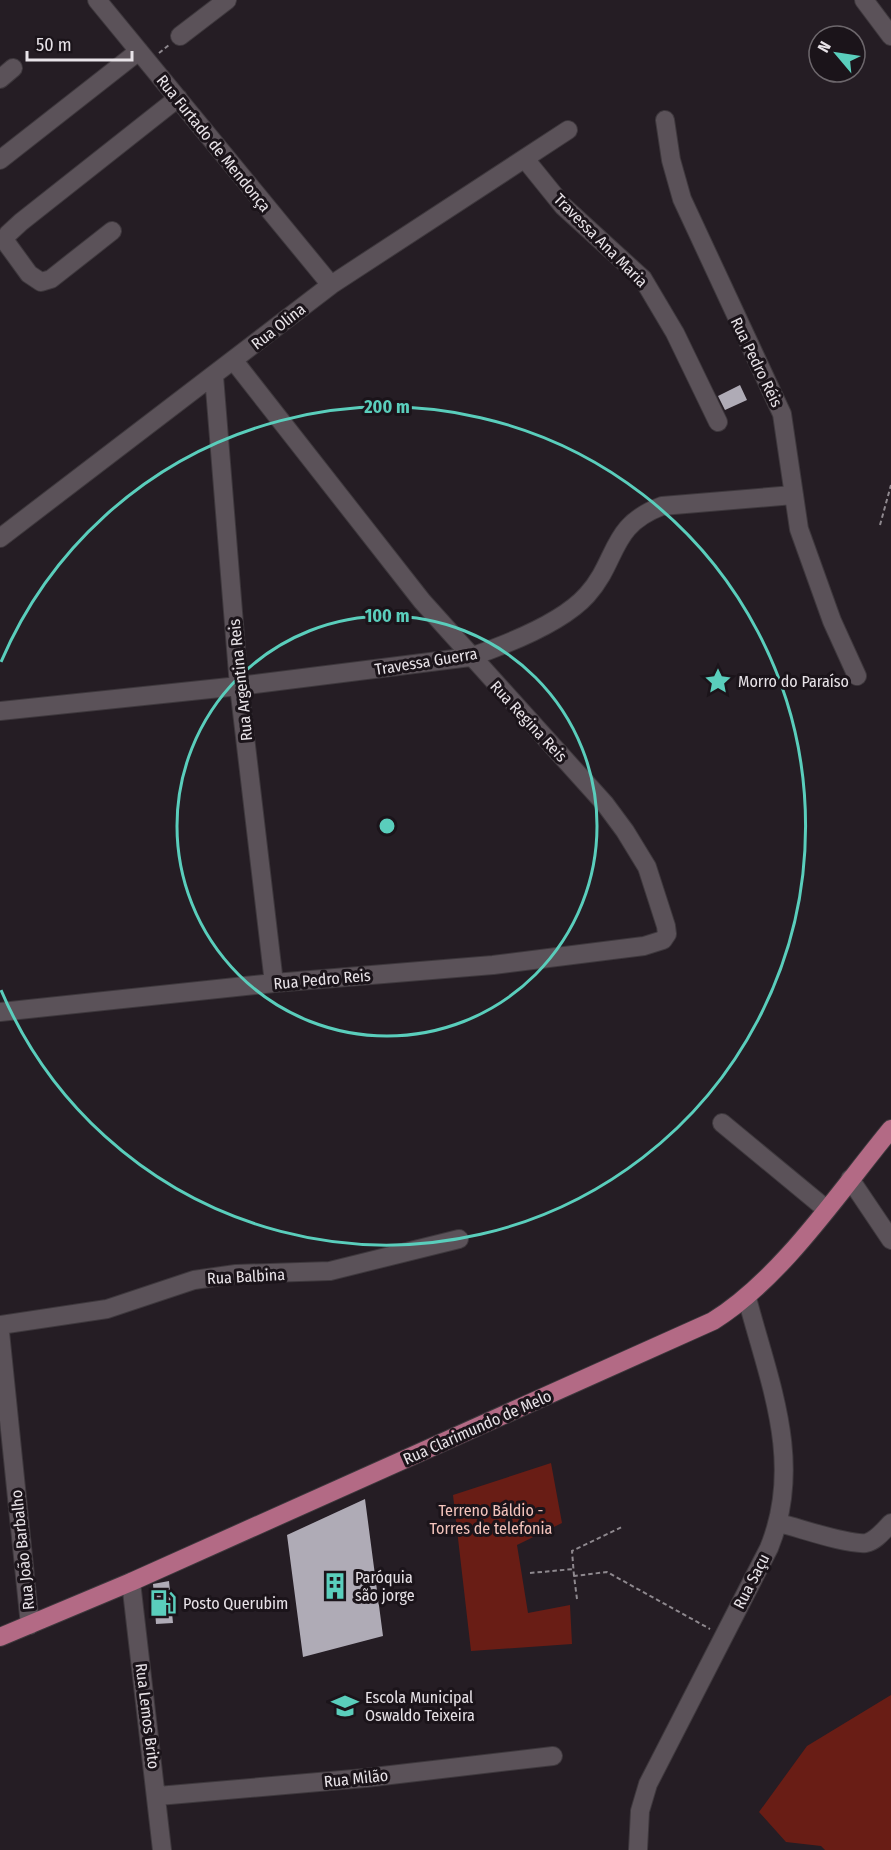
<svg xmlns="http://www.w3.org/2000/svg" width="891" height="1850" font-family="'Fira Sans Condensed',sans-serif">
<style>
.green{fill:#691d15}
.building{fill:#afabb6}
.lines{fill:none;stroke-linecap:round;stroke-linejoin:round}
.minor-casing{stroke:#3e383d;stroke-width:20}
.major-casing{stroke:#3e383d;stroke-width:20}
.path{stroke:#8e888e;stroke-width:2;stroke-dasharray:4.5 3;stroke-linecap:butt}
.minor{stroke:#5b5259;stroke-width:18}
.major{stroke:#b36a85;stroke-width:18}
.ring{fill:none;stroke:#5acebc;stroke-width:3}
.labels{text-anchor:middle;stroke-width:6;stroke-linejoin:round;paint-order:stroke}
.street-label{font-size:16px;fill:#e8e3e8;stroke:#1b141a}
.poi-label{font-size:16px;fill:#e8e3e8;stroke:#1b141a;text-anchor:start}
.park-label{font-size:16px;fill:#f4c4bc;stroke:#1b141a}
.centre{fill:#5acebc;stroke:#1b141a;stroke-width:3}
.ring-label{font-size:18px;text-anchor:middle;font-weight:bold;fill:#5acebc;stroke:#1b141a;stroke-width:6;stroke-linejoin:round;paint-order:stroke}
</style>
<rect width="100%" height="100%" fill="#251d24"/>
<path class="green" d="M551,1463l11,60 -45,22 11,68 42,-8 2,39 -101,7 -18,-156z
M891,1695v155h-66l-4,-4 -35,-4 -27,-30 48,-66z"/>
<path class="building" d="M740,385l7,15 -22,10 -7,-14z
M365,1499l18,137 -80,21 -16,-122z
M169,1581l4,42 -17,1 -3,-40z"/>
<g class="lines">
<defs>
<path id="minor" d="M97,0l234,285
M864,0l27,36
M180,36l47,-36
M0,79l13,-11
M665,120l6,40 11,39 100,215 17,115 33,92 25,55
M525,159l38,47 80,73 32,54 43,89
M0,160l139,-109
M112,231l-61,48 -10,3 -12,-8 -24,-33 3,-7 13,-12 157,-124
M214,376l25,310 35,297
M0,538l331,-253 237,-155
M0,711l239,-25 231,-29c35,-12 92,-34 117,-62 32,-36 22,-69 75,-89l131,-11
M0,1012l274,-29 219,-18 151,-19 19,-6 4,-6 -1,-8 -19,-59 -22,-36 -20,-27 -183,-203 -188,-240
M722,1123l104,86
M850,1179l41,61
M0,1325l107,-16 87,-29 42,-6 94,-3 129,-32
M0,1332l30,293
M779,1523c21,5 68,22 87,20 10,-2 18,-13 25,-20
M131,1582l31,268
M158,1796l207,-18 188,-22
M638,1850l2,-39 8,-27 121,-236c35,-86 0,-166 -22,-250"/>
<path id="major" d="M0,1637l131,-55 582,-261c69,-43 126,-129 178,-192"/>
</defs>
<use href="#minor" class="minor-casing"/>
<use href="#major" class="major-casing"/>
<path class="path" d="M159,53l10,-8
M880,525l11,-40
M530,1573l44,-4
M574,1576l-2,-25 50,-24
M577,1599l-3,-23 33,-4 103,57"/>
<use href="#minor" class="minor"/>
<use href="#major" class="major"/>
</g>
<g class="ring">
<circle cx="387" cy="826" r="210"/>
<path d="M1 662A419 419 0 1 1 1 990"/>
</g>
<defs>
<symbol id="sight-bare" viewBox="-9 -9 18 18"><path d="M0-6L1.8-2.2L6-1.7L2.9 1.2L3.7 5.4L0 3.3L-3.7 5.4L-2.9 1.2L-6-1.7L-1.8-2.2Z" fill="#5acebc" stroke="#1b141a" stroke-width="2.5" paint-order="stroke"/></symbol>
<symbol id="building-bare" viewBox="-9 -9 18 18"><path d="M-4-6H4V6H1V3H-1V6H-4ZM-2.5-4.3h1.7v1.8h-1.7ZM.8-4.3h1.7v1.8H.8ZM-2.5-1h1.7V.8h-1.7ZM.8-1h1.7V.8H.8Z" fill="#5acebc" stroke="#1b141a" stroke-width="2.5" paint-order="stroke"/></symbol>
<symbol id="fuel-bare" viewBox="-9 -9 18 18"><path d="M-5.5-6h7V0h2V4h1.3V-2.5L3-4.5l.8-.8L6-3V5H2.5V1h-1V6h-7ZM-4.2-4.7v3.2H.2V-4.7Z" fill="#5acebc" stroke="#1b141a" stroke-width="2.5" paint-order="stroke"/></symbol>
<symbol id="school-bare" viewBox="-9 -9 18 18"><path d="M0-5L7-2L0 1L-7-2ZM-4 1L0 2.5L4 1V4Q0 6-4 4Z" fill="#5acebc" stroke="#1b141a" stroke-width="2.5" paint-order="stroke"/></symbol>
</defs>
<g fill-rule="evenodd">
<use href="#sight-bare" x="699" y="662" width="38" height="38"/>
<use href="#building-bare" x="316" y="1567" width="38" height="38"/>
<use href="#fuel-bare" x="144" y="1584" width="38" height="38"/>
<use href="#school-bare" x="326" y="1687" width="38" height="38"/>
</g>
<g class="labels">
<g class="street-label">
<text transform="translate(214 143) rotate(51)" y="6">Rua Furtado de Mendonça</text>
<text transform="translate(601 240) rotate(45)" y="6">Travessa Ana Maria</text>
<text transform="translate(278 326) rotate(-38)" y="6">Rua Olina</text>
<text transform="translate(757 362) rotate(64)" y="6">Rua Pedro Réis</text>
<text transform="translate(426 661) rotate(-9)" y="6">Travessa Guerra</text>
<text transform="translate(240 680) rotate(-96)" y="6">Rua Argentina Reis</text>
<text transform="translate(529 721) rotate(47)" y="6">Rua Regina Reis</text>
<text transform="translate(322 979) rotate(-5)" y="6">Rua Pedro Reis</text>
<text transform="translate(246 1276) rotate(-3)" y="6">Rua Balbina</text>
<text transform="translate(477 1427) rotate(-24)" y="6">Rua Clarimundo de Melo</text>
<text transform="translate(22 1550) rotate(-96)" y="6">Rua João Barbalho</text>
<text transform="translate(751 1581) rotate(-63)" y="6">Rua Saçu</text>
<text transform="translate(148 1716) rotate(83)" y="6">Rua Lemos Brito</text>
<text transform="translate(356 1778) rotate(-6)" y="6">Rua Milão</text>
</g>
<g class="poi-label">
<text x="738" y="687">Morro do Paraíso</text>
<text x="355" y="1583">Paróquia<tspan x="355" dy="18">são jorge</tspan></text>
<text x="183" y="1609">Posto Querubim</text>
<text x="365" y="1703">Escola Municipal<tspan x="365" dy="18">Oswaldo Teixeira</tspan></text>
</g>
<g class="park-label">
<text x="491" y="1516">Terreno Báldio -<tspan x="491" dy="18">Torres de telefonia</tspan></text>
</g>
</g>
<circle cx="387" cy="826" r="9" class="centre"/>
<g class="ring-label">
<text x="387" y="413">200 m</text>
<text x="387" y="622">100 m</text>
</g>
<g transform="translate(837 54) rotate(299)"><circle r="28" fill="#1b141a" stroke="#6d676c" stroke-width="1.5"/>
<path d="M0-4.5L10 22L0 15L-10 22Z" fill="#5acebc"/>
<text y="-9" font-size="16" font-weight="bold" text-anchor="middle" fill="#e8e3e8">N</text>
</g>
<path d="M27 51v9h105v-9" fill="none" stroke="#e8e3e8" stroke-width="3"/>
<text x="36" y="51" font-size="18" fill="#e8e3e8" stroke="#1b141a" stroke-width="4.5" paint-order="stroke">50 m</text>
</svg>
